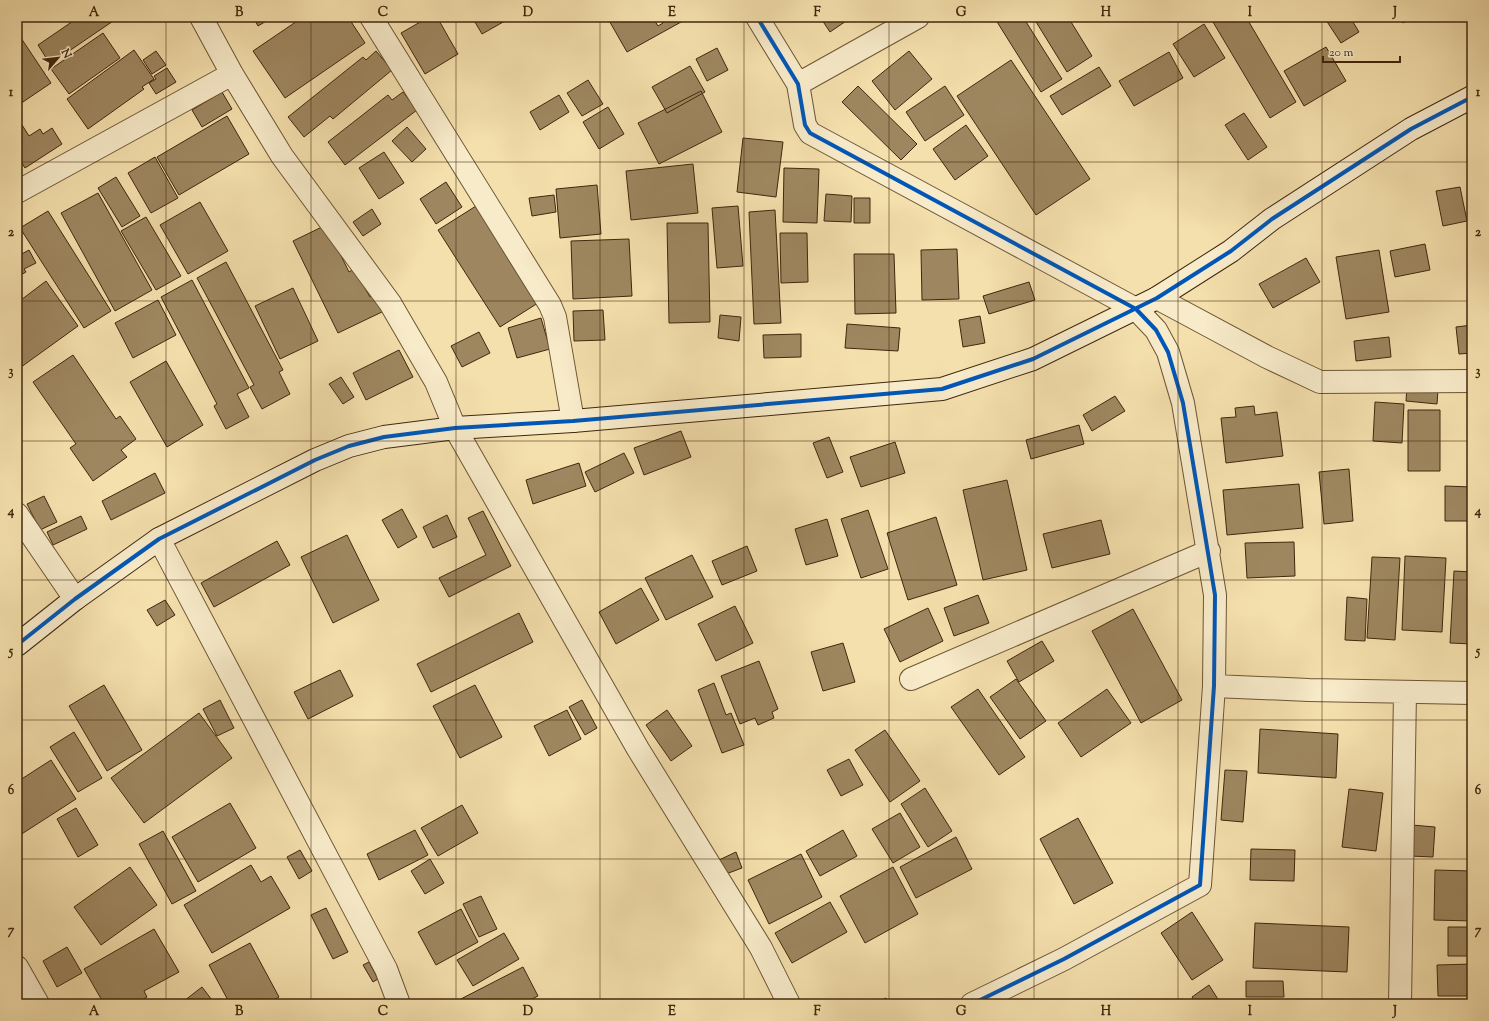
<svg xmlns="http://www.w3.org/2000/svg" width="1489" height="1021" font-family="'Sorts Mill Goudy',serif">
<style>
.building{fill:#9e8760;stroke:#40270c}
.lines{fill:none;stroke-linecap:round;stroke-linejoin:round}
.street-casing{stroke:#6d5534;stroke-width:24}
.secondary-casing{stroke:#40270c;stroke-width:24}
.street{stroke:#f8ebca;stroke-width:22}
.secondary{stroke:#f8ebca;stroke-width:22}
.cycleway-casing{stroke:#f8ebca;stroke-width:6}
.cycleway{stroke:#0057b8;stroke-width:4}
.grid{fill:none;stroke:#40270c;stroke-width:1;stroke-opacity:0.55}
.neatline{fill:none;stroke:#40270c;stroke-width:1.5}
.grid-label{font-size:13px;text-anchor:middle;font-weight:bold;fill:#40270c}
</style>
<rect width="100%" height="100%" fill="#f4e0ad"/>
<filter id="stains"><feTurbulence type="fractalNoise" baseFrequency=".005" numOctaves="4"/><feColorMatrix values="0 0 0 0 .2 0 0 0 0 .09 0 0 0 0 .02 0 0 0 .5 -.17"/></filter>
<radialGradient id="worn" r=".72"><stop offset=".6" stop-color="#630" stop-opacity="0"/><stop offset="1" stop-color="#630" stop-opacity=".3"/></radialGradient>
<path class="building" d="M79,17h40l-69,47 -12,-19z
M253,17h20l-15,9z
M303,17h45l17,26 -80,55 -32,-47z
M429,17h8l21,37 -33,20 -24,-41z
M472,17h40l-30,17z
M607,17h49l-3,1 5,8 5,-3 -2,-6h29l-63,35z
M820,17h32l-22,15z
M994,17h29l39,62 -21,13z
M1033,17h35l24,39 -25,16z
M1222,17h24l50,85 -26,16 -57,-96z
M1324,17h26l9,15 -18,11z
M1398,17h13l-8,6z
M1204,24l21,34 -31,19 -21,-33z
M17,32l34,51 -34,23z
M103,33l17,25 -51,36 -18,-25z
M1326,47l20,34 -42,25 -20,-35z
M717,48l11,22 -21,11 -11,-22z
M134,50l20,29 -12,8 2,2 -56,40 -21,-30z
M156,51l10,14 -14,9 -9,-14z
M376,51l16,19 -59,49 -3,-3 -26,21 -16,-20 75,-60 3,3z
M909,51l23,28 -37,31 -23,-29z
M1169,52l14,26 -49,28 -15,-25z
M1011,60l79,119 -54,36 -79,-119z
M690,66l15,26 -38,21 -15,-26z
M1099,67l12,19 -49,29 -12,-19z
M167,68l9,14 -20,12 -7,-11 7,-4 -2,-3z
M588,80l15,24 -21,12 -15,-23z
M858,86l59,58 -16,16 -59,-58z
M945,86l19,29 -39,26 -19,-29z
M701,91l21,41 -63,32 -21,-41z
M222,92l10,17 -30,18 -10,-17z
M403,92l14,18 -72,55 -17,-23 60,-47 4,5z
M559,95l10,17 -29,18 -10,-18z
M608,107l16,27 -25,15 -16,-27z
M1244,113l23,34 -19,13 -23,-35z
M227,116l22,38 -70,41 -22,-38z
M17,117l12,19 11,-7 3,5 9,-6 10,16 -37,24 -8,-13z
M966,125l22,31 -33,24 -22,-31z
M407,127l19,22 -14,13 -20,-21z
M743,138l40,4 -7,55 -39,-5z
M384,152l20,31 -25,16 -20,-31z
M155,157l23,41 -27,15 -23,-40z
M693,164l5,49 -67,7 -5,-49z
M784,168l35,1 -2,54 -34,-1z
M116,177l24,39 -18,11 -24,-39z
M446,182l16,25 -26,17 -16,-25z
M597,185l4,49 -41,4 -4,-49z
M1460,187l7,34 -24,5 -7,-35z
M98,193l54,97 -37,21 -54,-98z
M826,194l26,2 -1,26 -27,-1z
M554,195l2,17 -24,4 -3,-18z
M854,198h16v25h-16z
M200,202l28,49 -40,23 -28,-49z
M476,206l62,97 -38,24 -62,-97z
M738,206l5,60 -26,2 -5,-60z
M372,209l9,15 -18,12 -10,-14z
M775,210l6,113 -27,1 -5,-112z
M48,211l63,100 -27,17 -64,-100z
M146,217l35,59 -25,14 -35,-59z
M667,223h41l2,99 -41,1z
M326,225l23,47 5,-3 16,28 6,-3 8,17 -46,22 -45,-92z
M780,233h27l1,49 -27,1z
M629,239l3,57 -59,3 -2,-58z
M1425,244l5,26 -35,7 -5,-26z
M957,249l2,50 -37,1 -1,-50z
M29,250l7,13 -12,6 2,3 -9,5v-23l1,2z
M1379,250l10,62 -43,7 -10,-62z
M854,254h40l2,59 -41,1z
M1306,258l14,24 -47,26 -14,-24z
M226,262l57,108 -4,2 11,22 -28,15 -12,-22 4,-2 -57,-107z
M192,280l57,108 -12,6 12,23 -23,12 -12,-23 3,-2 -56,-107z
M46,281l32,45 -61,44v-67z
M1029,282l6,18 -46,14 -6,-18z
M293,288l25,53 -38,18 -25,-53z
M158,300l18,35 -43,23 -18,-35z
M603,310l2,30 -31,1 -1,-30z
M720,315l21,2 -2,24 -21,-3z
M980,316l5,27 -22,4 -4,-27z
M541,318l9,31 -33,9 -9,-30z
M847,324l53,4 -2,23 -53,-3z
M1472,325v28l-13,1 -3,-27z
M479,332l11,21 -28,14 -11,-21z
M801,334v23l-37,1 -1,-23z
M1389,337l2,20 -35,4 -2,-20z
M399,350l14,27 -47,23 -13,-27z
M73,355l43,64 4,-3 16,23 -15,11 6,7 -34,24 -23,-33 6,-4 -43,-62z
M166,361l37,64 -36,22 -37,-65z
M341,377l13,20 -11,7 -14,-20z
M1407,386l31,4 -1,14 -31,-3z
M1115,396l10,15 -33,20 -9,-16z
M1375,402l29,2 -2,39 -29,-2z
M1254,406l1,9 22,-3 6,44 -57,7 -5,-45 15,-1 -1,-9z
M1408,410h32v61h-32z
M1079,425l5,19 -53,15 -5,-19z
M681,431l10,26 -47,18 -10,-27z
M829,437l14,35 -16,6 -14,-35z
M895,442l10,31 -44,14 -11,-30z
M624,453l10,20 -39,19 -10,-20z
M579,463l7,23 -53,18 -7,-24z
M1349,469l4,52 -29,3 -5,-52z
M155,473l10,20 -54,27 -9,-19z
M1007,480l20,90 -44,10 -20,-90z
M1299,484l4,44 -76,7 -4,-45z
M1445,486l27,1v34h-27z
M44,496l13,26 -17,8 -13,-26z
M402,509l15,28 -19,11 -16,-28z
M868,510l20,59 -27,9 -20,-59z
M483,511l28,55 -62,31 -10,-19 47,-23 -18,-37z
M447,515l10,22 -24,11 -10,-21z
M81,516l6,13 -34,16 -6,-13z
M936,517l21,68 -49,15 -21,-67z
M827,519l11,37 -32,9 -11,-36z
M1101,520l9,34 -58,14 -9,-34z
M347,535l32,65 -46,23 -32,-66z
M277,541l13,24 -76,42 -13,-24z
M1294,542l1,34 -48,2 -2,-35z
M747,546l10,25 -35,14 -10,-24z
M692,555l21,42 -47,23 -21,-42z
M1405,556l41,2 -4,74 -40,-2z
M1372,557l28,1 -5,82 -28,-2z
M1454,571l18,1v72l-22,-1z
M641,588l18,32 -43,24 -17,-32z
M978,595l11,28 -35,13 -10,-28z
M1347,597l20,2 -2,42 -20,-1z
M165,600l10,15 -18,11 -10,-16z
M735,606l18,37 -37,18 -18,-37z
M928,608l15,33 -43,21 -16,-33z
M1133,609l49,91 -41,23 -49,-92z
M519,613l14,29 -102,50 -14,-28z
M1042,641l12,20 -35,21 -12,-21z
M843,643l12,39 -32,9 -12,-39z
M759,661l19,48 -6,3 2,6 -16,7 -3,-7 -15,6 -19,-48z
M340,670l13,26 -45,23 -14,-27z
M1016,679l30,42 -26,18 -30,-42z
M714,683l12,32 5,-2 13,32 -22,8 -24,-63z
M104,685l38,65 -35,21 -38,-65z
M475,685l27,52 -42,21 -27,-52z
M978,689l47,68 -26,18 -48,-68z
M1107,689l24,34 -50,34 -23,-34z
M220,700l14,28 -17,8 -14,-27z
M582,700l15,28 -12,7 -16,-28z
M567,710l14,29 -32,17 -15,-30z
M667,710l25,36 -21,15 -25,-36z
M199,713l33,45 -88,65 -33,-45z
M1260,729l78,5 -2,44 -78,-5z
M885,730l35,51 -30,21 -35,-52z
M74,732l28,46 -24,14 -28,-45z
M849,759l14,26 -22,11 -14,-26z
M51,760l25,39 -59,38v-55z
M1225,770l22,1 -4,51 -22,-2z
M925,788l27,43 -24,16 -27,-43z
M1349,789l34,4 -7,58 -34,-4z
M230,803l26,45 -58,34 -26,-45z
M462,805l16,28 -40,23 -17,-28z
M76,808l22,37 -20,12 -21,-38z
M900,813l20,34 -27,16 -21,-34z
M1078,818l35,65 -39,21 -34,-65z
M1412,825l23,2 -2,30 -23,-1z
M415,830l13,25 -49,25 -12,-26z
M843,830l14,26 -37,20 -14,-25z
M163,831l33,60 -24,13 -33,-60z
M956,837l16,32 -56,29 -16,-31z
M1251,849l44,1 -1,31 -44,-1z
M300,850l12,21 -13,8 -12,-22z
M736,852l6,16 -16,6 -7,-14z
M801,854l21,43 -53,27 -21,-44z
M430,859l14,24 -19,11 -14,-23z
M251,865l10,17 10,-6 19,32 -78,45 -28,-48z
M130,867l27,38 -56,40 -27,-38z
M893,867l25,47 -53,29 -25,-47z
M1435,870l37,1v50l-38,-1z
M481,896l16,33 -18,8 -16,-33z
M830,902l17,30 -55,31 -17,-30z
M326,908l22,44 -15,7 -22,-44z
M461,909l17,33 -42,23 -18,-33z
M1192,912l31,48 -31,20 -31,-47z
M1255,923l94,4 -2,45 -94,-4z
M1448,927h24v29h-24z
M154,929l25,43 -35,19 3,6 -12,7h-31l-20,-35z
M504,933l15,26 -46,27 -16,-26z
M250,943l29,54 -12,7h-37l-21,-39z
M67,947l15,26 -25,14 -14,-26z
M369,962l9,17 -5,3 -10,-17z
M1472,964v32h-34l-1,-31z
M523,967l15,29 -16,8h-66l-1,-2z
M1246,981h37l1,16h-38z
M1209,985l12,19h-25l-4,-7z
M202,987l13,17h-35z
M886,998l3,6h-16z"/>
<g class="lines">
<defs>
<path id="street" d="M201,17l31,57 50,82 108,147 46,79 19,46 183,321 123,199 28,56
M371,17l179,288 5,12 18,104
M757,17l41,67 7,41 5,8 326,176 20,21 12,22 15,51 32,192 -1,91 -14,199 -136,74 -92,45
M798,84l120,-67
M17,192l215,-118
M1157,298l110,59 53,25 152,-1
M17,514l58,85
M159,539l227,430 13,35
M911,679l298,-128
M1214,686l95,4 163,3
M17,967l21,37
M1400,1004l5,-312"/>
<path id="secondary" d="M17,645l58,-46 84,-60 156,-79 34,-14 35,-9 71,-9 118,-7 369,-32 91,-30 124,-61 74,-47 41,-32 139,-90 61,-32"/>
</defs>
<use href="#street" class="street-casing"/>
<use href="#secondary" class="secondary-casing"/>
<use href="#street" class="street"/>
<use href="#secondary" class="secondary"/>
<defs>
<path id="cycleway" d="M757,17l41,67 7,41 5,8 326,176 20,21 12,22 15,51 32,192 -1,91 -14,199 -136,74 -92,45
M17,645l58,-46 84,-60 156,-79 34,-14 35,-9 71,-9 118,-7 369,-32 91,-30 124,-61 74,-47 41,-32 139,-90 61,-32"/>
</defs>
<use href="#cycleway" class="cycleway-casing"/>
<use href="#cycleway" class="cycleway"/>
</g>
<path class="grid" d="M166,17v987M311,17v987M456,17v987M600,17v987M744,17v987M889,17v987M1034,17v987M1178,17v987M1322,17v987M17,162h1455M17,301h1455M17,441h1455M17,580h1455M17,720h1455M17,859h1455"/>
<rect width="1489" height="1021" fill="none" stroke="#f4e0ad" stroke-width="44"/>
<g transform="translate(58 58) rotate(62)" stroke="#f8ebca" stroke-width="3" paint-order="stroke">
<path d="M0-3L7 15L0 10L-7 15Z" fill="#40270c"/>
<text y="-6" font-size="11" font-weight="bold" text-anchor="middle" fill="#40270c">N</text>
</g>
<path d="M1323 56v6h77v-6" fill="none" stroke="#40270c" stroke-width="2"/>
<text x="1329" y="56" font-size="12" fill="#40270c" stroke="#f8ebca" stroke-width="3" paint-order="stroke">20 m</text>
<rect x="22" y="22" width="1445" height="977" class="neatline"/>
<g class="grid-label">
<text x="94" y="16">A</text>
<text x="239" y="16">B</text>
<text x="383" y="16">C</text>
<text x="528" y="16">D</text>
<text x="672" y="16">E</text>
<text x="817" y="16">F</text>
<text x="961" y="16">G</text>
<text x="1106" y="16">H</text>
<text x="1250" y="16">I</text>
<text x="1395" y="16">J</text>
<text x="11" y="96">1</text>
<text x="1478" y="96">1</text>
<text x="11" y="236">2</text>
<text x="1478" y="236">2</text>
<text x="11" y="375">3</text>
<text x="1478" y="375">3</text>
<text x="11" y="515">4</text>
<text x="1478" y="515">4</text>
<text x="11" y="655">5</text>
<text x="1478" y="655">5</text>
<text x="11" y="794">6</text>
<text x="1478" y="794">6</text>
<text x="11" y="934">7</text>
<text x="1478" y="934">7</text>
<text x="94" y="1015">A</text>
<text x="239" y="1015">B</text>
<text x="383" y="1015">C</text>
<text x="528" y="1015">D</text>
<text x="672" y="1015">E</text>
<text x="817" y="1015">F</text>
<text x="961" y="1015">G</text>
<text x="1106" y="1015">H</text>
<text x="1250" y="1015">I</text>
<text x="1395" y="1015">J</text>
</g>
<rect width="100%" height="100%" filter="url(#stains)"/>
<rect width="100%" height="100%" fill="url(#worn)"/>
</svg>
